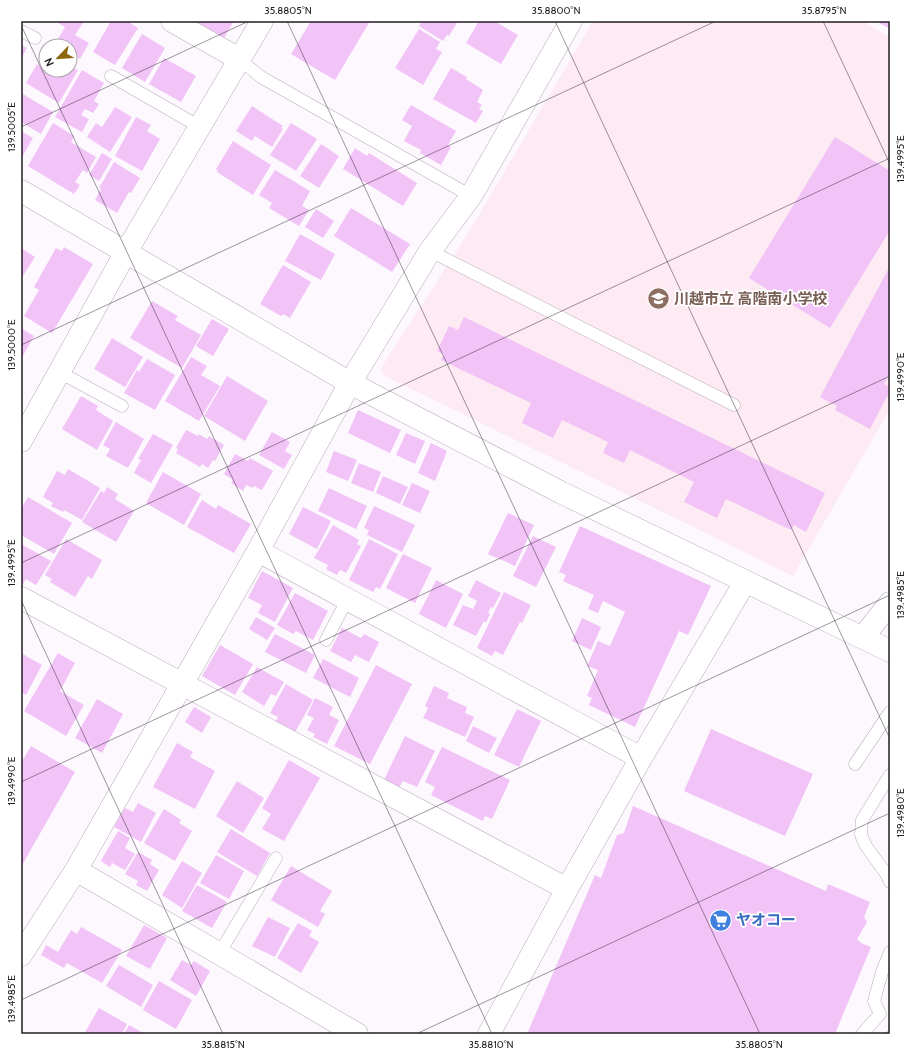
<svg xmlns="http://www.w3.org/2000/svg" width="911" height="1055" font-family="Cabin,'Noto Sans JP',sans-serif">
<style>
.education{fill:#feeaf2}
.building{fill:#f1c3f7}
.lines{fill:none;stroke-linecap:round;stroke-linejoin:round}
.service-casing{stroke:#b9acbb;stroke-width:13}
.minor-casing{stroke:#b9acbb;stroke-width:23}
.tertiary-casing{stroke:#b9acbb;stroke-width:23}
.service{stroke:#fff;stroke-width:12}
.minor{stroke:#fff;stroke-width:22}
.tertiary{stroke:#fff;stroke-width:22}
.ticks{fill:none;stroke:#221d23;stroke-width:1;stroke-opacity:0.45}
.labels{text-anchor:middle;stroke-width:3.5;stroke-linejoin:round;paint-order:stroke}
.education-label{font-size:15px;font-weight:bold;fill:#785e54;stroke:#fff;text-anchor:start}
.shop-label{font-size:15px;font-weight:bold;fill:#366cbe;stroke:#fff;text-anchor:start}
.neatline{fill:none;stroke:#221d23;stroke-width:1.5}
.ticks-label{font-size:10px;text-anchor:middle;fill:#221d23}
</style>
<rect width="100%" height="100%" fill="#fdf8fe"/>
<path class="education" d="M593,21h275l-1,3 23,13v372l-97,167 -410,-201 -2,-7 89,-138z"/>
<path class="building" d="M59,21h25l-9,14 14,8 -9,16 -10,-6v-7h-12l-3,-2 10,-17 -7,-4z
M111,21h16l11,7 -23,37 -22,-13z
M195,21h39l-10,17z
M311,21h59l-35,59 -44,-26z
M422,21h36l-9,15 -2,-1 -4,6 -24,-15z
M479,21h15l24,14 -17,29 -35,-21z
M876,21h14v8z
M419,29l21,13 -4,7 6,3 -19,33 -28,-17z
M142,34l23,14 -20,34 -23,-14z
M21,45l6,3 -6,11z
M164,58l32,18 -15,26 -32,-18z
M37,64l17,10 3,-4h13v-4l8,4 -19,33 -33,-20z
M451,68l16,9 -1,2 17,11 -6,12 5,3 -3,4 4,2 -7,12 -43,-24z
M82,70l22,13 -10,18 5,3 -6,9 -8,-4 -4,6 8,4 -7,13 -27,-15z
M21,93l32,19 -12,22 -20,-12z
M411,105l45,26 -8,14 3,2 -10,18 -21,-12 1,-3 -17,-9 8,-15 -10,-6z
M252,106l31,20 -2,2 2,1 -11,18 -17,-11 -3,5 -16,-10z
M115,107l17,10 -22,35 -23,-15 9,-14 6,4z
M136,117l15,8 -4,6 13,8 -18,32 -27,-15z
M53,123l21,13 -3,6 25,15 -9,16 -4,-3 -8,12 5,3 -6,9 -46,-28z
M291,123l26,16 -21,32 -26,-16z
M21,131l12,7 -12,21z
M835,137l55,34v59l-60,98 -81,-50z
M233,141l38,24 -18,30 -36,-23 1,-1 -2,-2z
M321,144l18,12 -20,32 -19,-12z
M355,148l12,8 2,-3 48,30 -14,23 -60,-37z
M102,153l10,6 -13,22 -10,-6z
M114,162l26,16 -9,15 -2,-1 -12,21 -22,-13 6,-11 -2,-1z
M275,170l35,21 -8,15 7,4 -10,16 -30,-18 3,-5 -13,-8z
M351,208l59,36 -18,28 -58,-36z
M316,209l18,12 -11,17 -18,-11z
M300,234l35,20 -14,26 -36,-19z
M64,247l29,17 -41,69 -28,-17 15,-26 -5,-3 22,-39 6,3z
M21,248l14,9 -14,22z
M283,265l28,17 -21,36 -7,-4 -2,2 -21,-12z
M890,266v107l-6,11 6,3v4l-20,38 -35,-19 2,-4 -17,-9z
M152,301l26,15 -3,4 26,15 -19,33 -52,-30z
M464,317l361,176 -19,39 -12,-7 -3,5 -65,-31 -9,19 -33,-16 10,-20 -64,-32 -6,13 -21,-10 5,-11 -46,-22 -9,18 -31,-15 9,-20 -90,-43 3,-6 -7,-3 12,-25 9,4z
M212,319l17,10 -16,27 -17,-10z
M21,328l13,8 -13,23z
M112,338l31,19 -18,30 -31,-18z
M191,357l16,9 -6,9 19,11 -21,35 -34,-20z
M147,359l28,16 -20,35 -31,-17 13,-23 2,2z
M227,376l41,25 -23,40 -41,-25z
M81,396l17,10 -2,4 17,11 -16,29 -35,-21z
M358,410l43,20 -11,23 -42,-20z
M116,422l28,17 -16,29 -22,-12 4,-7 -7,-4z
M186,430l12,6 1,-2 8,5 2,-3 15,9 -9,16 -2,-1 -5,8 -6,-4 -2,3 -24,-14 2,-4 -2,-1z
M272,432l18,10 -5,9 7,4 -8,14 -25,-14z
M406,433l19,8 -10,23 -19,-9z
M153,434l20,11 -22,38 -17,-10 7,-13 -3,-1z
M431,443l16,8 -12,30 -17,-8z
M334,451l23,9 -9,21 -22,-9z
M235,454l13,7 2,-3 23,13 -11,19 -8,-4 -1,2 -7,-3 -3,6 -12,-8 2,-3 -9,-6z
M359,463l22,9 -8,20 -22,-9z
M68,469l32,19 -18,32 -18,-10 -1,2 -12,-6 2,-3 -10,-6 14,-26 8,4z
M163,472l38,22 -17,31 -38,-22z
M383,476l25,11 -8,17 -24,-11z
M412,483l18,8 -10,22 -18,-8z
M107,487l11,7 -3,5 19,12 -18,31 -34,-20 19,-31 3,2z
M329,488l38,18 -11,23 -38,-18z
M28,497l44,26 -18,31 -33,-19v-26z
M202,500l14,9 2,-4 33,19 -17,29 -47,-26z
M374,506l41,19 -13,27 -35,-17 2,-5 -5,-2z
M303,507l28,14 -14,28 -28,-15z
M508,513l26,12 -19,41 -27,-12z
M333,525l26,15 -2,4 4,2 -15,27 -6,-3 -3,5 -11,-6 2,-4 -14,-7z
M580,526l131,60 -23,49 -9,-4 -44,96 -46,-22 3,-7 -5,-2 11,-26 -11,-4 11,-25 12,5 15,-34 -22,-11 -5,12 -10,-4 6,-14 -31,-14 3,-6 -7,-3z
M533,536l23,11 -20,40 -23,-11z
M66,539l36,21 -10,19 -4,-3 -13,21 -25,-15 2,-3 -7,-4z
M369,539l29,15 -18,35 -4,-2 -3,5 -24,-12z
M21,544l30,17 -15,24 -10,-6 -3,5 -2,-1z
M403,554l29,14 -17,35 -29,-15z
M262,571l31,17 -18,34 -17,-9 4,-8 -14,-7z
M436,580l27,14 -17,34 -27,-14z
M476,580l25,13 -8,15 -2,-1 -3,6 2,1 -4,9 -2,-2 -8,15 -23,-11 10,-20 10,4 4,-8 -9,-5z
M504,592l27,13 -9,18 -2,-1 -17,33 -8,-4 -3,5 -15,-8z
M295,593l33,18 -15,29 -17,-9 -3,3 -16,-9z
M256,617l19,11 -8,12 -18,-11z
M582,618l19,9 -10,23 -19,-9z
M342,628l19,10 3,-4 15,8 -10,20 -14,-7 -4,7 -21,-11z
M275,634l40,21 -9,18 -41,-21z
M220,645l33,19 -18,31 -33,-19z
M21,653l21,12 -16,30 -5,-3z
M58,653l17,10 -15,28 24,14 -18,31 -42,-25z
M323,659l36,19 -9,19 -37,-19z
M376,665l36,19 -42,80 -36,-18z
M257,667l27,15 -8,14 -5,-2 -7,12 -22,-14z
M286,684l27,16 -19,34 -19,-11 3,-6 -8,-4z
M434,686l15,7 -2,5 20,9 -2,6 9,4 -9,20 -42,-19 5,-10 -3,-2z
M315,698l18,9 -4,8 10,5 -12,24 -14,-7 2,-3 -8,-4 7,-12 -7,-3z
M97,699l26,15 -21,39 -27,-15z
M194,707l17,10 -9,16 -17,-11z
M517,709l24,12 -22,46 -25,-12z
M473,726l24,12 -8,15 -23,-12z
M711,729l102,45 -28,62 -101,-45z
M405,736l30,15 -18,36 -14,-6 -4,7 -15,-8z
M177,743l16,9 -3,5 25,14 -20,38 -42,-22z
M31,746l44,26 -54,95v-104z
M442,747l68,33 -18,39 -7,-3 -2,5 -52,-26 4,-8 -10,-5z
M289,760l31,18 -36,63 -22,-12 9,-15 -9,-6z
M237,781l27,17 -21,35 -27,-17z
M138,803l18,10 -15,29 -27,-15 11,-19 8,4z
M633,806l193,85 2,-7 42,18 -6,15 3,5 -10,17 4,4 10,4 -36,87h-308l68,-159 6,3 16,-43 7,-2z
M164,809l17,11 -2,3 13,8 -17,30 -31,-18z
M231,829l39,24 -13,23 -40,-24z
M118,831l12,7 -5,10 10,6 -10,16 -13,-7 -2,4 -9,-6z
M138,852l14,8 -2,4 9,6 -12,21 -11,-6 2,-4 -13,-7z
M216,855l28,16 -15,28 -29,-16z
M182,861l20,12 -20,35 -20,-13z
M291,866l41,25 -12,20 5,3 -7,13 -47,-27z
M197,885l30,17 -15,26 -30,-17z
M268,917l22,11 -15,29 -23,-11z
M298,923l14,8 -3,5 10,6 -18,31 -24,-15z
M144,925l23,13 -17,31 -24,-13z
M81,927l41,23 -20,33 -35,-20 -3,5 -23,-13 5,-10 12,7 13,-22 6,4z
M182,960l9,5 3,-4 16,10 -14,25 -26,-16z
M119,965l34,20 -12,22 -35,-21z
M159,981l33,19 -16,29 -33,-19z
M99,1008l28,16 -5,10h-38z
M129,1025l16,9h-21z"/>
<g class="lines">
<defs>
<path id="service" d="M21,31l14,7
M239,59l22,18 210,119
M111,76l89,51
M430,251l304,154
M59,372l63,34
M326,640l21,-40
M855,764l35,-52
M890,775l-28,45 -1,15 5,11 21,29 3,7
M219,954l57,-96
M862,1034l18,-20 -6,-13 8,-29 8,-20"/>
<path id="minor" d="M172,21l67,38
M258,551l383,207
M21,598l546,291
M863,637l27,-34
M76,870l281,164
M21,955l55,-85 182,-319 92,-168 80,-132 41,-55 100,-175
M489,1034l78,-145 74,-131 104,-176"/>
<path id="tertiary" d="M21,191l329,192 212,110 328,158
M21,441l105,-189 136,-231"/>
</defs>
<use href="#service" class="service-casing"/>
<use href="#minor" class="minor-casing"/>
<use href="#tertiary" class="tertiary-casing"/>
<use href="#service" class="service"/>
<use href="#minor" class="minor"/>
<use href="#tertiary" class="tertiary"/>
</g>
<path class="ticks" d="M287,21l473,1013M555,21l335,718M823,21l67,143M21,25l471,1009M21,127l228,-106M21,345l695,-324M21,563l869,-405M21,600l202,434M21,782l869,-406M21,1000l869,-405M416,1034l474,-221M883,1034l7,-3"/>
<defs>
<symbol id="school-disc" viewBox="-11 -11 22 22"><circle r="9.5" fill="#8d6e63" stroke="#fff"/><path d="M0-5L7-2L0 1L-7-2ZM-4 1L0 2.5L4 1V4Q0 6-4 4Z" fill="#fff"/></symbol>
<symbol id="supermarket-disc" viewBox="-11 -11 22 22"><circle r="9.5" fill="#3f7fe0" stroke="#fff"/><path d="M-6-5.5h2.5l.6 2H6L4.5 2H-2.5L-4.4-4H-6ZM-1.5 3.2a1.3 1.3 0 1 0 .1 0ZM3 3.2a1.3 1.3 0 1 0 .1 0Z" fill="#fff"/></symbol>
</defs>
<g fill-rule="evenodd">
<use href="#school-disc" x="646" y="286" width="25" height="25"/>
<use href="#supermarket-disc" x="708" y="908" width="25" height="25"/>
</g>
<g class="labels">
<g class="education-label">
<text x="674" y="304">川越市立 高階南小学校</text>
</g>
<g class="shop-label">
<text x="736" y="925">ヤオコー</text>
</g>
</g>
<rect width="911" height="1055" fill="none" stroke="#ffffff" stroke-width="44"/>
<g transform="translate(58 58) rotate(245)"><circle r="19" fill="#ffffff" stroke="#a7a5a7"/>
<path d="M0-3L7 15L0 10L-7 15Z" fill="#8d680b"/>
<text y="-6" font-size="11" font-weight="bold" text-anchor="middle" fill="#221d23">N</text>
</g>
<rect x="22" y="22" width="867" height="1011" class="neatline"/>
<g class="ticks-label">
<text x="288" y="14">35.8805°N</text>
<text x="556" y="14">35.8800°N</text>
<text x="824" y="14">35.8795°N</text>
<text transform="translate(11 127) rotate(-90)" y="4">139.5005°E</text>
<text transform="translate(900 159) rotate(-90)" y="4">139.4995°E</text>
<text transform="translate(11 345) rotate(-90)" y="4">139.5000°E</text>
<text transform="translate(900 377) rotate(-90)" y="4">139.4990°E</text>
<text transform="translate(11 563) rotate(-90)" y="4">139.4995°E</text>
<text transform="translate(900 595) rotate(-90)" y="4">139.4985°E</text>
<text transform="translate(11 781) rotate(-90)" y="4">139.4990°E</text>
<text transform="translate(900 813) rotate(-90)" y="4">139.4980°E</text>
<text transform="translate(11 999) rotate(-90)" y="4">139.4985°E</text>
<text x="223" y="1048">35.8815°N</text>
<text x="491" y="1048">35.8810°N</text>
<text x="759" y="1048">35.8805°N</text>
</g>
</svg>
